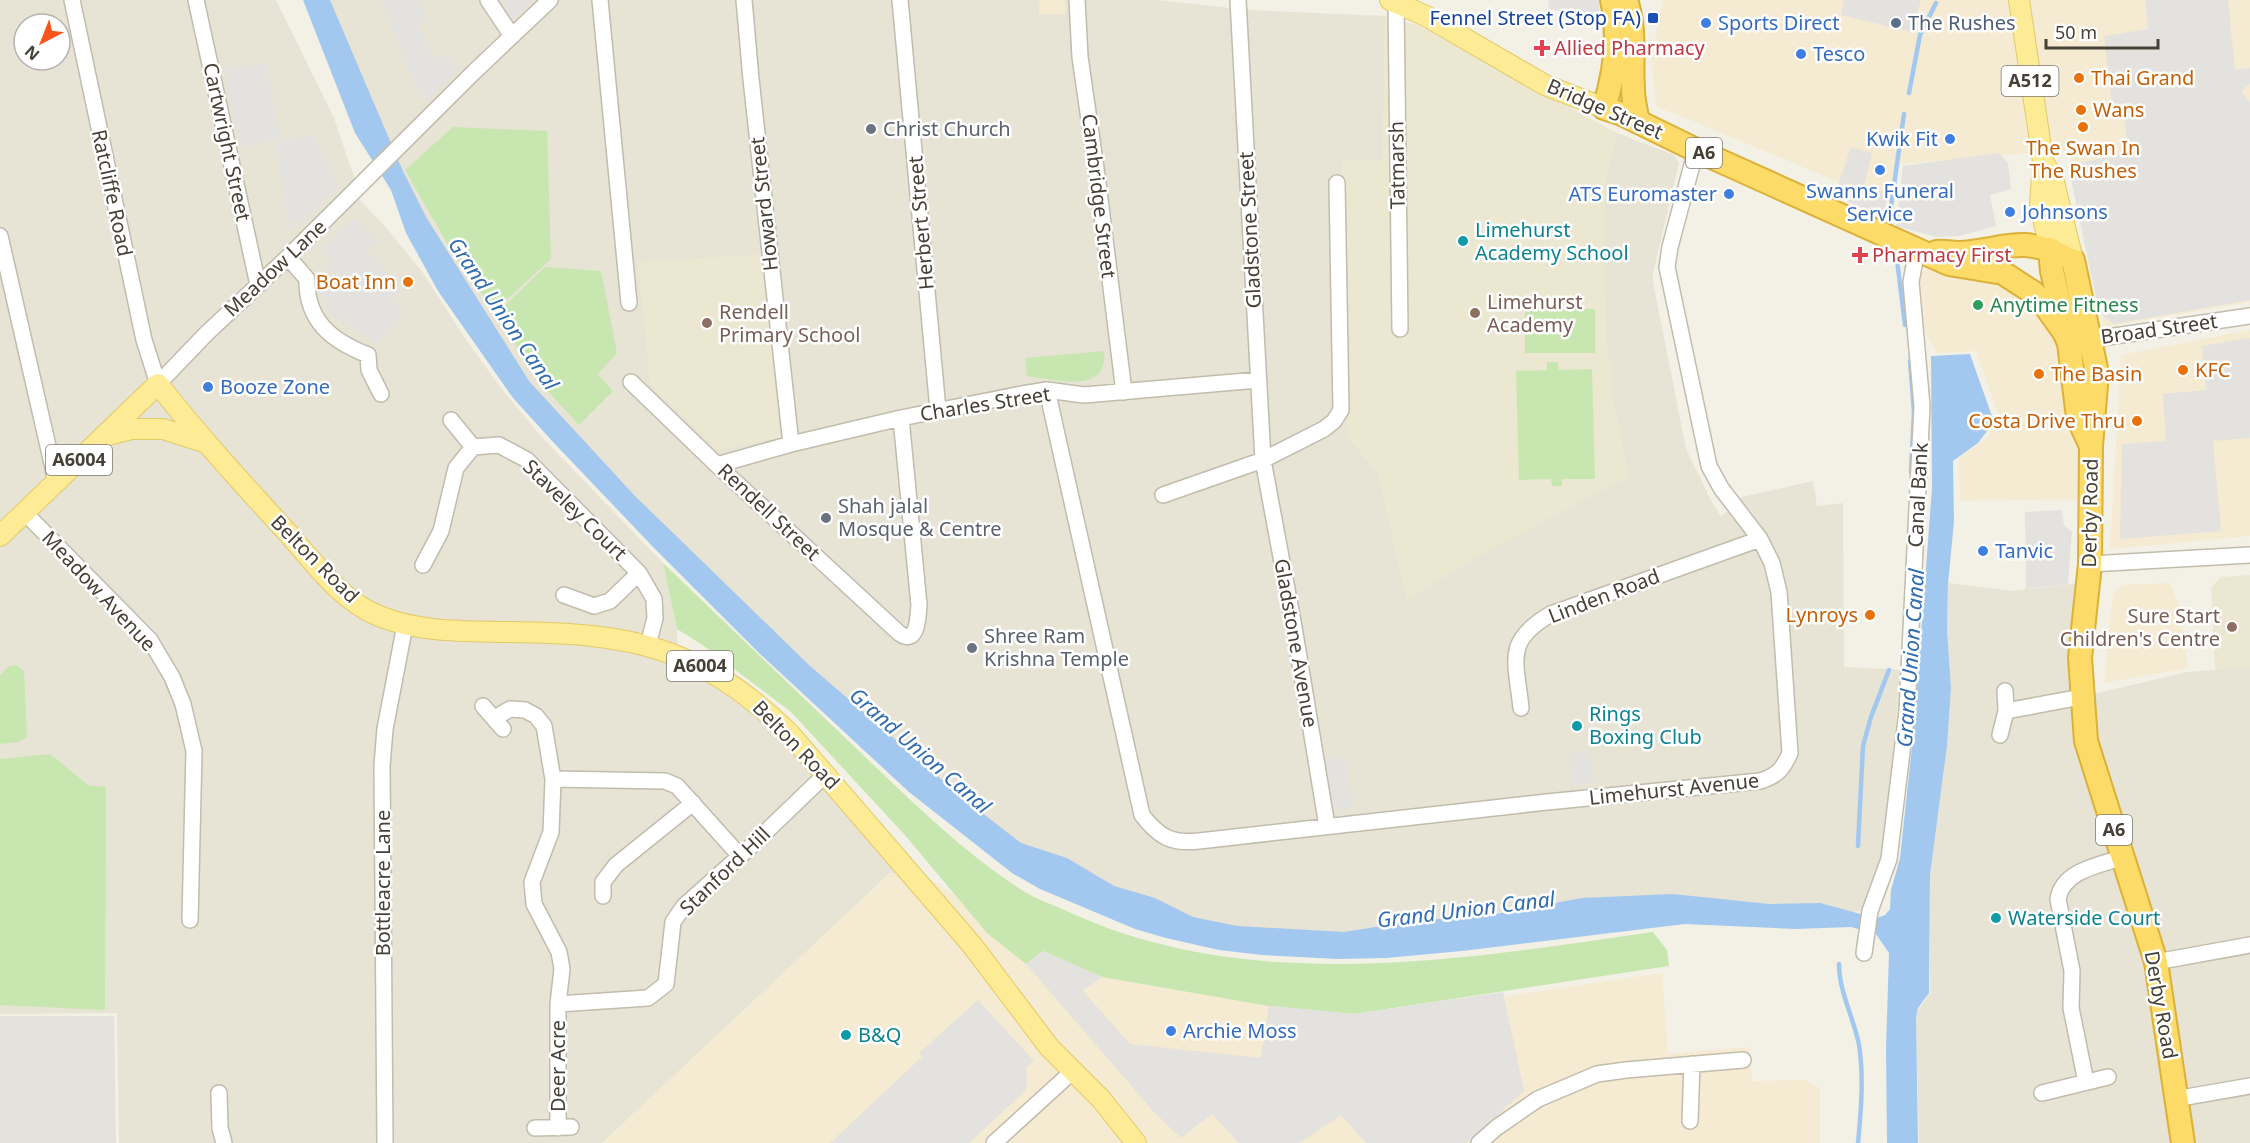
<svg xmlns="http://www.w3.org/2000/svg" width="2250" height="1143" font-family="'Noto Sans',sans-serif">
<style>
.residential{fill:#e7e3d5;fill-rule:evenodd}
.commercial{fill:#f5ead2}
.industrial{fill:#e5e2db}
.education{fill:#ece7d0}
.green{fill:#c8e7b0}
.parking{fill:#e4e2de}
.water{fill:#a3c8ef}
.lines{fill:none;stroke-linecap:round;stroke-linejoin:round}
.stream{stroke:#a3c8ef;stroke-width:4.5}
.minor-casing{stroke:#c1bcac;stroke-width:18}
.major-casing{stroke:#e2ca66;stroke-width:22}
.highway-casing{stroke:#dbb138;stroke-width:26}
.minor{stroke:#fff;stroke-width:15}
.major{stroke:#fdeb96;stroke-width:20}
.highway{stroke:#fcdb69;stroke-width:22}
.transit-dot{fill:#1a4fb4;stroke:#fff;stroke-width:2}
.shop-dot{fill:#3f7fe0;stroke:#fff;stroke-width:2}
.service-dot{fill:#5c6f8a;stroke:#fff;stroke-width:2}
.health-dot{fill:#e0444e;stroke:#fff;stroke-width:2}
.food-dot{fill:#e8710a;stroke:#fff;stroke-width:2}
.worship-dot{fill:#6b7280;stroke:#fff;stroke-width:2}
.culture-dot{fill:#0f9aa8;stroke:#fff;stroke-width:2}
.leisure-dot{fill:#2e9e5b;stroke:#fff;stroke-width:2}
.education-dot{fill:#8d6e63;stroke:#fff;stroke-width:2}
.labels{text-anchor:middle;stroke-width:5;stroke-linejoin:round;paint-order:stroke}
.shield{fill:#fff;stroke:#7e7a72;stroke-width:1.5}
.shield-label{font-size:18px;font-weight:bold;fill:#464136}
.transit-label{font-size:20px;fill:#164399;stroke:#fff;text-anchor:end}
.shop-label{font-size:20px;fill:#366cbe;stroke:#fff;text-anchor:start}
.service-label{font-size:20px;fill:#4e5e75;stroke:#fff;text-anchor:start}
.health-label{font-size:20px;fill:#be3a42;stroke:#fff;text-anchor:start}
.food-label{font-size:20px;fill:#c56008;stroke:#fff;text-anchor:start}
.street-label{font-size:20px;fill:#464136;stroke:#fff}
.worship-label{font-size:20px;fill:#5b616d;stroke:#fff;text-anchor:start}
.culture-label{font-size:20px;fill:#0d838f;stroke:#fff;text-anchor:start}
.education-label{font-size:20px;fill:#785e54;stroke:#fff;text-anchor:start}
.leisure-label{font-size:20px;fill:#27864d;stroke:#fff;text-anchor:start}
.water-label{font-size:21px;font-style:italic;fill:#306cb0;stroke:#fff}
</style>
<rect width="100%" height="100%" fill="#f3f1e6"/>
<path class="residential" d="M0,0h276l58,118 24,71 -4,5 30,31 39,48 41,64 37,51 38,46 124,129 14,66 1,26 59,32 172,186h-19l-288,270h-483l-2,-130 -117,1zM24,24h36v36h-36z
M329,0h711l-1,14h26v-14h93l91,10 136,6 -2,144h-40l5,277 30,35 29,127 81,-49 121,-168 5,-1 -4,-22h-3l-4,-91 1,-81 13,-54 57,22 5,8 -26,110v9l33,167 25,51 10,17 21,-20 71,-16 4,25 26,-3 1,164 57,3 -18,191 -22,50 -457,32 -231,-19 -220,-111 -432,-425 -114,-187z
M2088,582l-7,115 106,-25 63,-5v476h-331l-3,-124 3,-10 11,-16v-118l17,-129 4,-58 -4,-58 1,-47 64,8z"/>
<path class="commercial" d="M1040,0h25l1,14h-27z
M1663,0h587v302l-146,25 -36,-177 -169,14 -7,40 -236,-98 -5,-48z
M1935,264l77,20 21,15 26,41 12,60 13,99 -124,2 -1,-43 26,-18 15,-21 -24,-68 -38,2 -14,-24 -4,-56z
M2250,330v206l-140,13 11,-194z
M2170,583l9,22 9,63 -84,15 9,-89 7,-9z
M915,869l43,28 334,91 67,30 303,-45 6,81 81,-7 3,34 53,-1 15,8v55h-1218l288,-270z"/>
<path class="industrial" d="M0,1016h114l2,127h-116z"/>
<path class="education" d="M1385,16l35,10 197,107 -13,54 -1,81 4,90 3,1 4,22 -4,2 19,94 -141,73 -81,49 -29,-127 -30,-35 -5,-277h40z
M763,254l21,183 -66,13 -68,-66 -12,-122z
M2250,575v92l-35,3 -4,-82 10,-11z"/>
<path class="green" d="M453,127l94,4 4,128 -57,52 -39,-54 -50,-87z
M545,267l56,4 16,82 -19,21 15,17 -34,34 -38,-41 -45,-70z
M1525,309h70v44h-70z
M1104,351c5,45 -49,28 -77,25l-2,-18z
M1547,362h11l1,8 33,-1 3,110h-33v7h-10l-1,-7 -32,1 -3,-109 31,-1z
M663,563c66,63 131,126 197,189 51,49 101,98 160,137 15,10 34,16 51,24 184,83 391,46 582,19l14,18 2,16 -315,48 -85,-8 -167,-29 -59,-26 -17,13 -39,-31 -83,-99 -113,-122 -90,-68 -24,-15z
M17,665l7,6 3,66 -9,5 -18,2v-69l9,-9z
M50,754l38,31 18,2 -1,223 -105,-5v-246z"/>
<path class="parking" d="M381,0h39l6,16 -8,9 11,25 3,6 4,2 4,-5 20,15 -35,35 -13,-25z
M501,0h32l-20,19z
M1549,0h50l1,23 -52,-15z
M1844,0h77l-9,32 -71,-17z
M2145,0h83l7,70 15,-2v16l-9,7 9,11v198l-137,24 -14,-12 -31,-147 61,-12 -7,-49 -10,1 -8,-69 44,-7z
M266,62l14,76 -40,9 -16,-78z
M312,134l25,52 -47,45 -15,-88z
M1851,147l21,6 -8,34 25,6 -7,25 -47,-23z
M1999,153l9,10 3,26 -21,6 6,31 -36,10 -23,1 -41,-11 7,-60z
M355,218l23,23 -11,9 34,40 -10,8 10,12 -4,11 -22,23 -50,-35 5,-8 -10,-6 6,-9 9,5 8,-11 -17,-12 7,-7 -12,-10z
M2250,338v100l-37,3 8,90 -101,8 2,-95 44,-3 -3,-47 43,-4 -4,-44z
M2062,510l2,16 8,5 -4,53 -42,5 -1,-77z
M1589,751l4,32 -21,3 -3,-33z
M1345,756l7,52 -33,4 -7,-51z
M1043,951l59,26 -19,14 47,53 131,14 8,-52 85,8 149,-22 21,99 -57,52h-101l-25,-28 -42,28h-60l-27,-29 -31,24 -28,-27 -127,-147z
M978,1000l56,61 -8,7 1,13 -2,10 -56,52h-139l92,-86 -3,-4z"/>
<path class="water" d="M303,0h27l72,169 24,48 103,164 105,114 175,170 154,133 58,45 46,15 47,28 41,12 38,19 44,9 107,6 75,-12 61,-3 102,-19 91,-4 96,10 51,-1 56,15 9,-3 5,-6 1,-19 9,-32 14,-130 18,-240 -1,-132 39,-2 24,68 -16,21 -25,18 1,60 -6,63 -1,46 4,58 -4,58 -17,129 -1,118 -11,15 -2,10 2,125h-31l-1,-94 3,-96 -13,-19 -25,-7 -55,2 -111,-5 -223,27 -76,7 -48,1 -76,-4 -43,-5 -53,-12 -31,-9 -95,-40 -28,-16 -103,-81 -149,-138 -105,-105 -101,-106 -41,-45 -75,-107 -32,-58 -15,-43 -36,-57z"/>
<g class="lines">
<path class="stream" d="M1909,93l11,-58 16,-32
M1889,221l15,-107
M1897,260l8,65
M1910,361l4,51 -3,60
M1858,846l5,-100 8,-29 18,-47
M1839,964c0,28 15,54 20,81 5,32 2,66 -1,98"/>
<defs>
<path id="minor" d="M72,0l72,340 14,44 48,-50 82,-77 186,-185 76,-72
M196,0l62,285
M488,0l24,36
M600,0l29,303
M744,0l7,79 40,365
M900,0l38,410
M1077,0l3,57 17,118 27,217
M1238,0l25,460 31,167 33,199
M1396,0l4,329
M0,236l56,245
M288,257l19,22c-1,42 25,62 61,76l1,15 12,24
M2081,341l169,-25
M631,382l86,83 182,168c19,14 19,-17 20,-28l-18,-187
M1047,390l95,425c17,22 29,29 57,26l348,-39 213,-21c17,-5 23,-12 30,-28l-11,-161 -7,-29 -12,-24 -39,-51 -12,-22 -42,-199 3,-20 26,-97
M451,420l22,27
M717,465l74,-21 110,-26 121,-24 25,-4 37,5 174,-15
M1163,495l100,-35 61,-31 10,-8 7,-11 -4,-227
M25,513l125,127 22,37 11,27 11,47 -4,169
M2090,564l160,-9
M423,565l18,-34 15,-63 17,-21 26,-2 28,15 112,113 15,26 1,19 -7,27
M564,595l30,11 16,-5 29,-28
M483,706l20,23
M1521,708c-5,-48 -17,-67 30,-94l209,-75
M2006,711l75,-14
M495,718l15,-9 15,1 11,6 8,10 9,53 -2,53 -19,50 2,22 25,48 3,17 -4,35v124
M2000,735l6,-24 -1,-20
M553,779l112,2 12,5 63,70
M603,896v-14l13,-17 77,-62
M1864,953l6,-42 19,-52 18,-148 15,-305 -11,-124 6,-33
M2156,962l94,-17
M558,1004l90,-6 18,-14 7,-62 11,-16 65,-58 77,-74
M2086,1082l-15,-74 1,-37 -14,-72c5,-29 42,-34 66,-42
M219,1093l1,35 4,15
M2042,1093l66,-16
M2175,1099l75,-13
M1690,1121l2,-57
M535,1128l36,-1
M385,1143l-3,-377 3,-37 20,-104
M994,1143l79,-72
M1479,1143l17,-15 42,-29 59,-25 29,-4 117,-10"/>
<path id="major" d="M1390,0l36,16 119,69 59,23
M2019,0l24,161 -3,44 10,44
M2044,163l9,15 20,82
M104,436l27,-7h32l41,13
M0,536l158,-152c40,51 84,99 128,147 27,30 55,70 93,85 42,17 87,15 130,16 123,1 191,14 281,102l182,211 77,102 52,52 35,44"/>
<path id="highway" d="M1612,0c8,36 3,73 -8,108l18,6 74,36 253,114 54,9 31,20 10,11 20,28 5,11
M1626,0c10,29 5,59 7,89 0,11 3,22 5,33
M2050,249l2,22 17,72 9,75 13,28
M1937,252c8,-1 16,1 24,1 43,-3 58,-18 102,3
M2073,260l24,113 -6,73 -1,118 -10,94 6,83 70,221 27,181"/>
</defs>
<use href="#minor" class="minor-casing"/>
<use href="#major" class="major-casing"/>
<use href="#highway" class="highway-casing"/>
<use href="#minor" class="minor"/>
<use href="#major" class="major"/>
<use href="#highway" class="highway"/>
</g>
<rect class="transit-dot" x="1647" y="12" width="12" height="12" rx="3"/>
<g class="shop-dot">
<circle cx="1706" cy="23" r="6"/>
<circle cx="1801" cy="54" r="6"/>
<circle cx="1950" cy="139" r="6"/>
<circle cx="1880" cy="170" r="6"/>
<circle cx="1729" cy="194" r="6"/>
<circle cx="2010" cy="212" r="6"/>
<circle cx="208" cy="387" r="6"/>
<circle cx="1983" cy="551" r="6"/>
<circle cx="1171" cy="1031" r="6"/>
</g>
<circle class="service-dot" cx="1896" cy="23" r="6"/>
<g class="health-dot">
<path d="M1539 39h6v6h6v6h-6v6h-6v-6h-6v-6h6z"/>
<path d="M1857 246h6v6h6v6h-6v6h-6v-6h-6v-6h6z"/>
</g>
<g class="food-dot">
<circle cx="2079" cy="78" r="6"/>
<circle cx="2081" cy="110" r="6"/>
<circle cx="2083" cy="127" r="6"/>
<circle cx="408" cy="282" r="6"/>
<circle cx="2183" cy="370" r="6"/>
<circle cx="2039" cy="374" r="6"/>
<circle cx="2137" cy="421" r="6"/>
<circle cx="1870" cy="615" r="6"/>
</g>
<g class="worship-dot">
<circle cx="871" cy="129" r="6"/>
<circle cx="826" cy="518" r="6"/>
<circle cx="972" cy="648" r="6"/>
</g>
<g class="culture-dot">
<circle cx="1463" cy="241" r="6"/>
<circle cx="1577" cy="726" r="6"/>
<circle cx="1996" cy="918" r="6"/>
<circle cx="846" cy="1035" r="6"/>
</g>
<circle class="leisure-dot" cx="1978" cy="305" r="6"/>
<g class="education-dot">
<circle cx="1475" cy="313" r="6"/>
<circle cx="707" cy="323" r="6"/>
<circle cx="2232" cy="627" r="6"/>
</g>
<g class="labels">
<g class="shield">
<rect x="2001.5" y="66" width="57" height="30" rx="4.5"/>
<rect x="1686" y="138" width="36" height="30" rx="4.5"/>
<rect x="46" y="445" width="66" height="30" rx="4.5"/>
<rect x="667" y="651" width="66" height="30" rx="4.5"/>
<rect x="2096" y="815" width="36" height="30" rx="4.5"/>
</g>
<g class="shield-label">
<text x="2030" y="87">A512</text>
<text x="1704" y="159">A6</text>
<text x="79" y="466">A6004</text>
<text x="700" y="672">A6004</text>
<text x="2114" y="836">A6</text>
</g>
<g class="transit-label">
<text x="1641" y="25">Fennel Street (Stop FA)</text>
</g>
<g class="shop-label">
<text x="1718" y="30">Sports Direct</text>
<text x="1813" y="61">Tesco</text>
<text x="1938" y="146" text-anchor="end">Kwik Fit</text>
<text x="1880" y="198" text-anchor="middle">Swanns Funeral<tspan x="1880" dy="23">Service</tspan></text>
<text x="1717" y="201" text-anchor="end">ATS Euromaster</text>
<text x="2022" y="219">Johnsons</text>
<text x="220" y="394">Booze Zone</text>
<text x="1995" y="558">Tanvic</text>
<text x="1183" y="1038">Archie Moss</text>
</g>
<g class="service-label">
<text x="1908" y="30">The Rushes</text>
</g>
<g class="health-label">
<text x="1554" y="55">Allied Pharmacy</text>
<text x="1872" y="262">Pharmacy First</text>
</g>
<g class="food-label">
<text x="2091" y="85">Thai Grand</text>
<text x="2093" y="117">Wans</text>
<text x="2083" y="155" text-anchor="middle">The Swan In<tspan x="2083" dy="23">The Rushes</tspan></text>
<text x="396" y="289" text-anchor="end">Boat Inn</text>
<text x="2195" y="377">KFC</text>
<text x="2051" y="381">The Basin</text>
<text x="2125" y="428" text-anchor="end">Costa Drive Thru</text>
<text x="1858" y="622" text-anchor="end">Lynroys</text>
</g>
<g class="street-label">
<text transform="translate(1605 109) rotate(23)" y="7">Bridge Street</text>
<text transform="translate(227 142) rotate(78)" y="7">Cartwright Street</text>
<text transform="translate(1397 165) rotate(-91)" y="7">Tatmarsh</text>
<text transform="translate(112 193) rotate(78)" y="7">Ratcliffe Road</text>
<text transform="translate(1099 196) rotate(83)" y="7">Cambridge Street</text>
<text transform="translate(764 204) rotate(-96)" y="7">Howard Street</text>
<text transform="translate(921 223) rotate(-95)" y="7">Herbert Street</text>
<text transform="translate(1250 230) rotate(-93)" y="7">Gladstone Street</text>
<text transform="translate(275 268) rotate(-43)" y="7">Meadow Lane</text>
<text transform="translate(2159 329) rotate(-8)" y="7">Broad Street</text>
<text transform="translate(985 404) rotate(-9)" y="7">Charles Street</text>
<text transform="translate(1918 495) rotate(-87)" y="7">Canal Bank</text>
<text transform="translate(575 510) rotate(44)" y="7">Staveley Court</text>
<text transform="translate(769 512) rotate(43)" y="7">Rendell Street</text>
<text transform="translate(2090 513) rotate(-89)" y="7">Derby Road</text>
<text transform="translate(315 559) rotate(45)" y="7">Belton Road</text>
<text transform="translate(99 591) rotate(47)" y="7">Meadow Avenue</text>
<text transform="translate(1604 596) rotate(-21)" y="7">Linden Road</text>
<text transform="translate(1296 643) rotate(80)" y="7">Gladstone Avenue</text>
<text transform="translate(796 745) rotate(46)" y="7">Belton Road</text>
<text transform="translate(1674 789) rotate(-6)" y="7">Limehurst Avenue</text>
<text transform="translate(725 871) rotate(-44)" y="7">Stanford Hill</text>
<text transform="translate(383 883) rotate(-90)" y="7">Bottleacre Lane</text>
<text transform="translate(2161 1005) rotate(80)" y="7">Derby Road</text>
<text transform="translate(558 1066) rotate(-90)" y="7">Deer Acre</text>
</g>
<g class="worship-label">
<text x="883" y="136">Christ Church</text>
<text x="838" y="513">Shah jalal<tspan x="838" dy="23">Mosque &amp; Centre</tspan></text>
<text x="984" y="643">Shree Ram<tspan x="984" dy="23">Krishna Temple</tspan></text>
</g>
<g class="culture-label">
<text x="1475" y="237">Limehurst<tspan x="1475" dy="23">Academy School</tspan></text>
<text x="1589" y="721">Rings<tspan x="1589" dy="23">Boxing Club</tspan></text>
<text x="2008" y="925">Waterside Court</text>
<text x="858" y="1042">B&amp;Q</text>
</g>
<g class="education-label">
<text x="1487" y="309">Limehurst<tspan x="1487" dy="23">Academy</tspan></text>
<text x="719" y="319">Rendell<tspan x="719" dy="23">Primary School</tspan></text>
<text x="2220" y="623" text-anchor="end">Sure Start<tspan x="2220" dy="23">Children's Centre</tspan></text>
</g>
<g class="leisure-label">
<text x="1990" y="312">Anytime Fitness</text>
</g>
<g class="water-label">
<text transform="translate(503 314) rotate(56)" y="7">Grand Union Canal</text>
<text transform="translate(1911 658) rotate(-86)" y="7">Grand Union Canal</text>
<text transform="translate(920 751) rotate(41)" y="7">Grand Union Canal</text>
<text transform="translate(1466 910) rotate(-7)" y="7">Grand Union Canal</text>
</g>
</g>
<g transform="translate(42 42) rotate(222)"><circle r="28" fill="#ffffff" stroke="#b5b3af" stroke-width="1.5"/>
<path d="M0-4.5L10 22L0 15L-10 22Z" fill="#f7541a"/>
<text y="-9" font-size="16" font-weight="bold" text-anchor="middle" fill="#464136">N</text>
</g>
<path d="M2046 39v9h112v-9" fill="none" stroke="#464136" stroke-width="3"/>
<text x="2055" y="39" font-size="18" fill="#464136" stroke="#ffffff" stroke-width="4.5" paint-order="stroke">50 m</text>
</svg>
